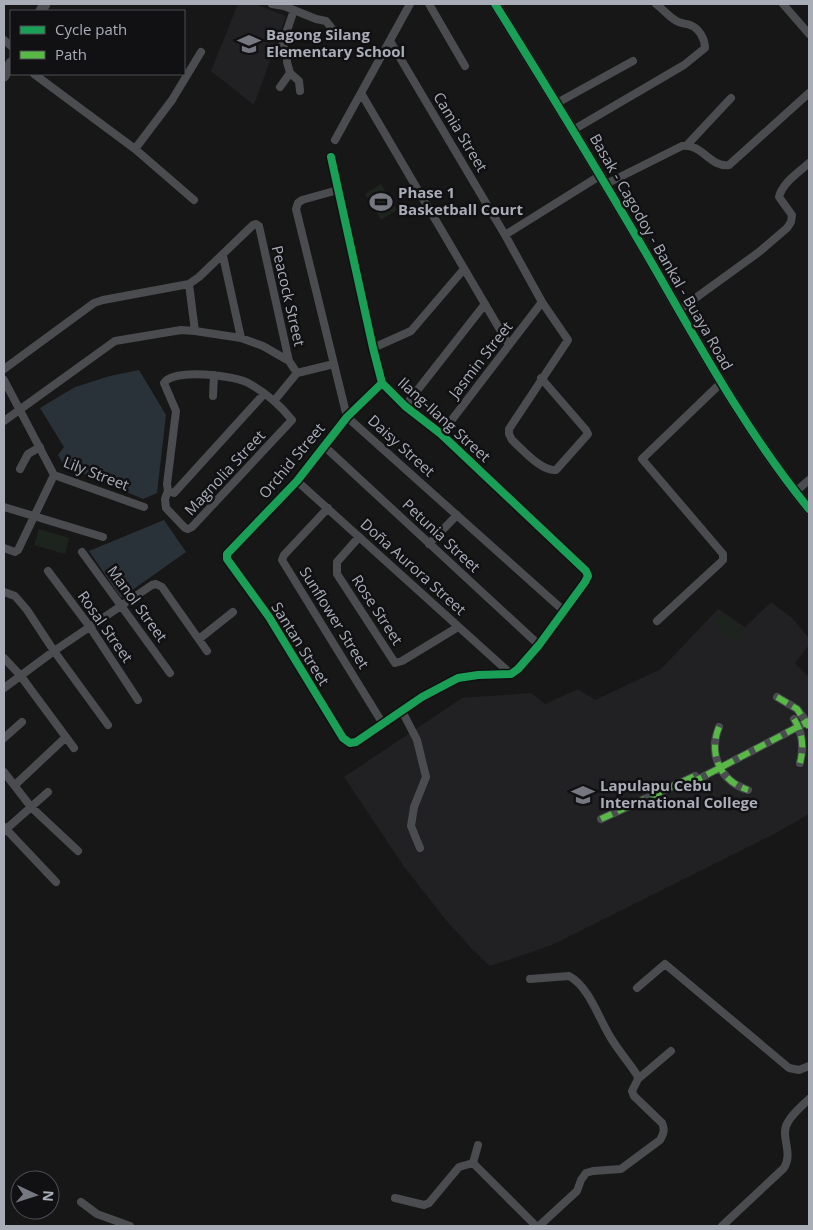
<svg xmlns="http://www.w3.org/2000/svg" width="813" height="1230" font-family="'Open Sans',sans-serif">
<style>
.built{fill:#212123}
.green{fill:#1d241e}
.water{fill:#2a3239}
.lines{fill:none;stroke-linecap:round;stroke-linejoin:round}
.street{stroke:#4b4c50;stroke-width:8}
.secondary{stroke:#4a4a4e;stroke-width:11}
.quiet{stroke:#58b947;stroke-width:6;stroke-dasharray:12 6;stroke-linecap:butt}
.cycleway-casing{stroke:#111113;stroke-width:11}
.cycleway{stroke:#1a9f57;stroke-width:8}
.labels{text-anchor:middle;stroke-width:5;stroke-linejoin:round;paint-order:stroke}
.poi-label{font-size:15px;font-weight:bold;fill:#a8adb8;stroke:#111113;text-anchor:start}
.street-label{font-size:15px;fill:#a8adb8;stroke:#111113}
</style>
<rect width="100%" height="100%" fill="#171717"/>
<path class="built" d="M238,4h17l31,12 -32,89 -43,-34z
M771,602l21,16 17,20v7l-14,18 14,14v137l-35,20 -222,111 -62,21 -20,-19 -24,-27 -41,-52 -61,-91 118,-79 69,-5 14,11 33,-15 17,11 66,-31 57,-60 27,18z"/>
<path class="green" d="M381,184l16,26 -16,10 -16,-26z
M39,529l30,9 -4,16 -31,-9z
M722,613l22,19 -9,11 -22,-19z"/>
<path class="water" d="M139,370l27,45 -9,78 -14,6 -79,-34 -6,-10 6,-8 -24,-39 35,-21 35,-11z
M164,520l22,32 -65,46 -32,-47z"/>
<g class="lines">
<path class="street" d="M272,4l12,2 32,13 10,2 8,10
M429,4l36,62
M783,4l26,30
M294,10l-12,35 5,7v10l3,11 9,8 1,10
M4,40l7,6
M390,41l115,194 37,67 26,38 -59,89v5l3,6c11,10 30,32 44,30l32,-36 -2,-4 -45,-52
M34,74l101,75 59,51
M280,87l10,-14
M361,93l148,252
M557,103l76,-42
M573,130l111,-65 21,-17c0,-9 -6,-20 -15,-23 -5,-2 -10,-1 -15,-5 -7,-4 -12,-11 -19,-16
M335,140l75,-136
M687,145l44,-47
M135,149l37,-49 29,-48
M331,157l42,191 9,35 23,23 36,28 145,137 2,5 -3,6 -46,63 -21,24 -7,5 -33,1 -20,3 -36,19 -66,45 -6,1 -7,-5 -74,-121 -42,-58v-5l70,-73 50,-64 35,-34
M606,184l76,-38c20,-3 28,22 47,19l80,-72
M338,190l-36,10 -4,3 -2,6 51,208 217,194
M505,235l96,-60
M223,256l18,82
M189,284l6,47
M679,310l80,-58 28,-24 4,-6 1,-7 -13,-18c3,-14 20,-25 30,-34
M373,348l38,-17 53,-62
M4,369l90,-66 9,-3 86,-16 10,-7 54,-52 3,-1 3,2 30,135 8,12
M4,380l50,95 90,32
M213,396l1,-21
M274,401l23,-28 37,-9
M405,406l80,-102
M4,421l111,-80 66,-11 14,1 46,7 22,8 26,15
M441,434l101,-132
M324,446l215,199
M20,469l8,-15 12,-7
M297,481l214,193
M168,491l-3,8 1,9 19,20 3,1 4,-2 100,-107c-11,-14 -26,-27 -42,-36 -14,-9 -77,-16 -86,-1l12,28 -9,73 1,7 6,2 90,-99
M795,492l14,-12
M4,507l99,30
M328,508l-44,47 -2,5 101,164
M359,537l-22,25v12l58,89 7,-2 56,-34
M429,544l28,-29
M4,548l11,4 3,-2 36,-75
M82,552l88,121
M48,571l42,56 48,73
M4,592l11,4 12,14 27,41 54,74
M657,621l63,-58 3,-3v-6l-81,-95 80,-77
M199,639l34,-27
M4,658l16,17 54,73
M4,688l50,-37 98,-66 4,-1 6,3 45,64
M777,697l20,12 12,16
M402,711l15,29 9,37 -12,30 -3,19 9,22
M794,719c9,14 10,28 6,44
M719,727c-11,27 1,54 29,63
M4,738l18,-16
M4,772l27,35 47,44
M691,783l118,-62
M15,785l51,-48
M601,819l94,-43
M4,827l52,55
M4,831l44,-39
M530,979l39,-3c19,10 29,40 39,57 8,15 20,28 29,42l1,4 -6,12 2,5 28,27c3,6 2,10 -2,17l-39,29 -28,2 -7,2 -5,7 -4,11 -38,35
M637,988l28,-24 124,104 10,2 10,-4
M638,1079l33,-28
M478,1145l-5,18 63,63
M395,1198l29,7 5,-2 30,-36 14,-4
M81,1202l16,12 33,12
M722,1226l62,-58c10,-16 -5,-32 4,-46 4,-8 14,-16 21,-23"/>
<path class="secondary" d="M495,4c53,85 105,170 155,256 49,85 97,173 159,249
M41,11l4,-7
M4,76l7,-13"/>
<path class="quiet" d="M777,697l20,12 12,18
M794,719c9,14 10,28 6,44
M719,727c-11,27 1,54 29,63
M691,783l118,-62
M601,819l94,-43 1,2"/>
<defs>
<path id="cycleway" d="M495,4c53,85 105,170 155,256 49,85 97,173 159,249
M331,157l42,191 9,35 23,23 36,28 145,137 2,5 -3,6 -46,63 -21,24 -7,5 -33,1 -20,3 -36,19 -66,45 -6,1 -7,-5 -74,-121 -42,-58v-5l70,-73 50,-64 35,-34"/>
</defs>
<use href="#cycleway" class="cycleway-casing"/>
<use href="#cycleway" class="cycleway"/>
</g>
<defs>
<symbol id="school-bare" viewBox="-9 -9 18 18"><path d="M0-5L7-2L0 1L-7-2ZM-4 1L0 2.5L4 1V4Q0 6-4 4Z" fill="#757880" stroke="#111113" stroke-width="2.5" paint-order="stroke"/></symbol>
<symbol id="stadium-bare" viewBox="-9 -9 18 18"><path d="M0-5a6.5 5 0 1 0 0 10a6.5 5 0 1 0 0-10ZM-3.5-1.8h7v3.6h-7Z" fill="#757880" stroke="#111113" stroke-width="2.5" paint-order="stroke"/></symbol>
<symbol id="university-bare" viewBox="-9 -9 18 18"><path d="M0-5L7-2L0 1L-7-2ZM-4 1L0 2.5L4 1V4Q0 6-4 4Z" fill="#757880" stroke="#111113" stroke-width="2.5" paint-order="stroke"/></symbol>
</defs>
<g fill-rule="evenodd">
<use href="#school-bare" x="233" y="28" width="32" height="32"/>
<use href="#stadium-bare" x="365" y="186" width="32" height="32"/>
<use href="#university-bare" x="567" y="779" width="32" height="32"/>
</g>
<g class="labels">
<g class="poi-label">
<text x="266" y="40">Bagong Silang<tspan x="266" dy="17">Elementary School</tspan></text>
<text x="398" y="198">Phase 1<tspan x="398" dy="17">Basketball Court</tspan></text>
<text x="600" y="791">Lapulapu Cebu<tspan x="600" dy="17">International College</tspan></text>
</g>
<g class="street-label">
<text transform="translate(460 132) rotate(59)" y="5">Camia Street</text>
<text transform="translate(661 252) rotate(60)" y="5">Basak - Cagodoy - Bankal - Buaya Road</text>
<text transform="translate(288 296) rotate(77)" y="5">Peacock Street</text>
<text transform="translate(481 360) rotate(-52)" y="5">Jasmin Street</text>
<text transform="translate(444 420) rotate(42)" y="5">Ilang-Ilang Street</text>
<text transform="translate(401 446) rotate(42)" y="5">Daisy Street</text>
<text transform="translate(292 461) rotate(-50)" y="5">Orchid Street</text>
<text transform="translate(225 473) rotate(-47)" y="5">Magnolia Street</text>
<text transform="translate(96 474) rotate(21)" y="5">Lily Street</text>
<text transform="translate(441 536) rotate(43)" y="5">Petunia Street</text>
<text transform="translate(413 567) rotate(42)" y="5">Doña Aurora Street</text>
<text transform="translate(137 604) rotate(54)" y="5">Manol Street</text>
<text transform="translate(377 610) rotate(57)" y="5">Rose Street</text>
<text transform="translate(334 618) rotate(58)" y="5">Sunflower Street</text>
<text transform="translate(105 627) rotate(55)" y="5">Rosal Street</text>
<text transform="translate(300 644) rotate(58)" y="5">Santan Street</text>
</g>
</g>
<rect width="813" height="1230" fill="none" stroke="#a8adb8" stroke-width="10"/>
<rect x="10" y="10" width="175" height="65" fill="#111113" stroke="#4d4f55"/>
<rect x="20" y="26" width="25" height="8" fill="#1a9f57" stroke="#4d4f55"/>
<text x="55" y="35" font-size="15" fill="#a8adb8">Cycle path</text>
<rect x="20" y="51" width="25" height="8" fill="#58b947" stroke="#4d4f55"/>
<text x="55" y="60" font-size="15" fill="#a8adb8">Path</text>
<g transform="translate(35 1195) rotate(94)"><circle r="24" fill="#111113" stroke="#4d4f55"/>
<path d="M0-4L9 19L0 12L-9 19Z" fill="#757880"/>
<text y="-8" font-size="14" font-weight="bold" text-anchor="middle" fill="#a8adb8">N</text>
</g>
</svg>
